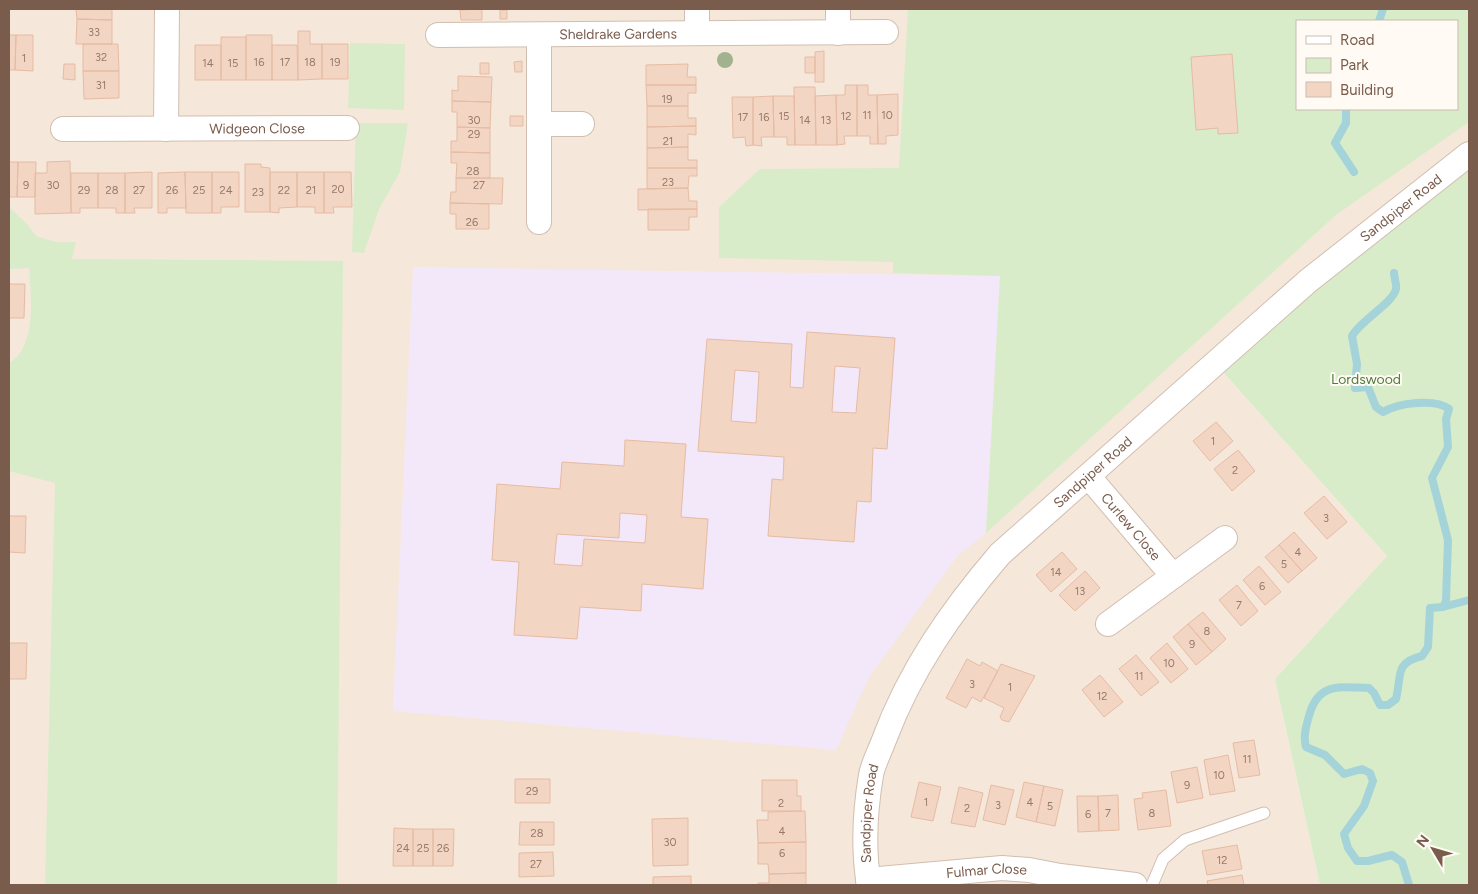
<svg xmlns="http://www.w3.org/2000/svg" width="1478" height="894" font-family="Figtree,sans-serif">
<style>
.residential{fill:#f5e8da;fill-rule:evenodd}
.education{fill:#f3e8fa}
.green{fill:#d8ecc9;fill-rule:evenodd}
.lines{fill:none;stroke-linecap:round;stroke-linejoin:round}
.stream{stroke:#a5d3da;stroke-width:8}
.building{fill:#f3d5c3;stroke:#e6bba3;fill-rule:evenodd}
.lane-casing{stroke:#d1beb0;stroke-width:13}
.street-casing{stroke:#d1beb0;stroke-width:26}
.lane{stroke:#fff;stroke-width:11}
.street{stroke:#fff;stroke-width:24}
.tree{fill:#a0b28e}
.labels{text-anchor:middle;stroke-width:4;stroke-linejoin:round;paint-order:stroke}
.number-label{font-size:11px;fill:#987a6a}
.street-label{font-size:14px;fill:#7a5c4d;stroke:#fffaf3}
.park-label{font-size:14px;fill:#537a41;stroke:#fffaf3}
</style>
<rect width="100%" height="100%" fill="#fdf6ec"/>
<path class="residential" d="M9,9h1460v157l-246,206 164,184 -112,123 45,206h-1311zM1297,21h160v88h-160z"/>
<path class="education" d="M413,267l587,9 -14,257 -28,22 -89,122 -33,73 -443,-39z"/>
<path class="green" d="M908,9h561v113l-133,93 -350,318 14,-257 -107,-3v-11l-174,-4v-51l41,-38 139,-1zM1297,21h160v88h-160z
M350,43l55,1 -1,66 -56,-2z
M356,123h52l-8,49 -21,37 -15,44 -12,-1z
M1469,166v719h-149l-45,-206 112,-123 -164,-184 163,-150z
M9,207l18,17 9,12 20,6h20l-4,17 271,2 -6,624h-292l10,-402 -46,-12v-108c28,-16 22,-66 20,-95l-20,1z"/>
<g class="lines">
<path class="stream" d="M1379,21l4,-12
M1346,109v14l-11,20 19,29
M1394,273c0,5 3,12 2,16 -3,14 -35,31 -44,47l5,28 -2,24 13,-1 8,20 7,5c15,-9 52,-14 66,-3l-3,10 2,28 -16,31 16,62 -2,61 -3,6 -13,1 -2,39 -6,9c-28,7 -20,19 -26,43l-8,6h-8l-6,-12 -5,-5c-30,-1 -51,-6 -60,28 -3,11 -6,20 -3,31l19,8 19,19 18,-5 8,4 3,8 -9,25 -20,28 4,14 9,13h11l24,-6 10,7 7,23
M1443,607l26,-7"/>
</g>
<path class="building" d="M76,9h36v11l-35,-1z
M482,9v11h-21l-1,-10z
M500,10h7v9h-7z
M77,19l35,1v24h-36z
M298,31h12v13h12v35l-24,1z
M9,35h7l-1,35h-6z
M16,35h17v36l-18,-1z
M246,35h26v45h-26z
M221,37h25v43h-25z
M83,44h35l1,27h-36z
M322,44h26v35h-26z
M195,45h26v35h-26z
M272,45h25l1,35h-26z
M824,51v31h-9v-30z
M1232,54l6,79 -20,1v-6l-22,2 -5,-73z
M805,57h10v16h-10z
M522,61v11h-7l-1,-10z
M480,63h9v11h-9z
M64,64h11v16l-12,-1z
M688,64l-1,13h9v8h-50v-20z
M83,71h36v27l-35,1z
M458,76l34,1 -1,25 -39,-1v-11l6,1z
M646,85h50v8h-8v13h-41z
M845,85h12v51h-13l1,8 -8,1 -1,-50h9z
M857,85h11v10h9l1,49h-8v-8h-13z
M794,87h21l1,58h-21z
M898,94v41l-12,1v8h-8l-1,-49z
M836,95l1,50h-21l-1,-49z
M773,96h21l1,49h-8v-8h-13z
M773,96l1,41h-13l1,9 -9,-1v-48z
M732,97h21v48l-7,1 -1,-9 -12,1z
M452,101l39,1 -1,26 -33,-1v-15h-5z
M647,106h41v12h8v8l-49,1z
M510,116h13v10h-13z
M696,126v9l-8,-1v13l-41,1v-21z
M457,127l33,1v25l-39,-1v-11h6z
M688,147v13h9v8h-50v-20z
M451,152l39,1v25h-34l1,-15h-6z
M70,161l1,52 -36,1v-41h12v-11z
M9,162h9l-1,35h-8z
M18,162h18l-1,35h-18z
M245,164h16v3l9,1v44h-25z
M647,168h50v8h-8l-1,12 -41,1z
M152,172v36h-18l1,5h-10v-40z
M185,172l1,36h-19v5h-9v-40z
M185,172h27v41h-26z
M212,172h27v35h-18v6h-9z
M270,172h27v35l-18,1v5l-9,-1z
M297,172h27v41h-9v-6h-18z
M324,172h27l1,35h-19l1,6h-10z
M71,173h27v35h-18v5h-9z
M98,173h27v40h-9v-5h-18z
M456,178h47l-1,26 -52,-1 1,-11h5z
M688,188l1,13h8v8l-59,1v-21z
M450,203l39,1v25h-33v-15h-6z
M648,209h49v8h-8v13h-41z
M9,284h16l-1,34h-15z
M807,332l88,6 -8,111 -14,-1 -2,54 -14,-1 -3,41 -86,-6 4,-57 11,1 1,-23 -86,-6 9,-112 85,5 -2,43 13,1zM835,366l25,2 -4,45 -24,-1zM735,370l24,2 -3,51 -25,-2z
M1216,422l17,19 -23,20 -17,-20z
M625,440l61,4 -5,73 27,2 -5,70 -61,-5 -1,27 -61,-4 -3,32 -63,-4 5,-73 -27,-2 5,-76 63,5 2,-27 62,4zM620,513l27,2 -2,28 -61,-4 -2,27 -28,-2 3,-30 62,4z
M1238,450l17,21 -23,20 -18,-22z
M1324,496l23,26 -20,17 -23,-26z
M9,516h17l-1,37 -16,-1z
M1294,532l23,26 -15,13 -23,-26z
M1279,545l23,26 -14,12 -23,-26z
M1062,552l15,17 -26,23 -15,-17z
M1259,566l22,26 -16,13 -22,-25z
M1085,571l15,17 -25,23 -16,-16z
M1237,585l21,26 -17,15 -22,-26z
M1203,612l23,27 -14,13 -24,-28z
M1188,624l24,28 -16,13 -23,-28z
M9,643h18l-1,36h-17z
M1167,643l21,26 -17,14 -21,-25z
M1136,655l23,27 -18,14 -22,-27z
M967,659l13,7 2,-4 16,9 -17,31 -9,-5 -6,11 -20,-10z
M1001,664l34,12 -26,46 -7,-2 -2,-3 4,-9 -20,-10z
M1100,675l23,27 -19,15 -22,-27z
M1254,740l6,35 -21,3 -6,-35z
M1228,755l7,36 -25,4 -6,-35z
M1197,767l6,31 -26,5 -6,-31z
M515,779h35v24h-35z
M762,780h35v16h4v15h-39z
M919,782l22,5 -8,34 -22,-4z
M1024,782l20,4 -8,36 -20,-5z
M991,785l23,5 -9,35 -22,-5z
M1044,786l19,4 -8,36 -19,-4z
M959,787l24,6 -8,34 -24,-4z
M1166,790l5,36 -33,4 -4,-31 9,-1 -1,-5z
M1118,795l1,35 -20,1 -1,-35z
M1077,796h21l1,35 -21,1z
M805,811l1,31 -48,1 -1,-23h11v-8z
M688,818v47l-35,1 -1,-47z
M520,822h34v23h-35z
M394,828l19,1v37h-20z
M413,829h20v37h-20z
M433,829h21l-1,37h-20z
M806,842v31l-37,1 -1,-10h-10v-21z
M1237,845l5,24 -35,6 -5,-24z
M553,852l1,24 -35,1v-24z
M806,873v12h-48v-2h11v-9z
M1242,875l2,10h-36l-1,-4z
M691,876v9h-38v-8z"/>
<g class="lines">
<defs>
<path id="lane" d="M1152,885l11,-26 22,-19 79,-27"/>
<g id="street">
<path d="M697,32v-23"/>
<path d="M838,33v-24"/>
<path id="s1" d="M438,35l448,-3"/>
<path d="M539,35v187"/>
<path d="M539,124h43"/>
<path id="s2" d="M63,129l284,-1"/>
<path d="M166,129l1,-120"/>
<path id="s3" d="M1089,477l84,99"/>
<path d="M1108,624l117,-86"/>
<path id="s4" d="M868,880l134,-12 27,2 31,6 75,9"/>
<path id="s5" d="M869,885c-6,-35 -4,-74 2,-110 2,-11 9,-24 13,-35 26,-70 68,-130 116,-186l308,-273 161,-127"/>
</g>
</defs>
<use href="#lane" class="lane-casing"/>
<use href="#street" class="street-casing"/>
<use href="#lane" class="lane"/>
<use href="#street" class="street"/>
</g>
<circle class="tree" cx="725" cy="60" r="8"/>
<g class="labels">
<g class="number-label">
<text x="94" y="36">33</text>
<text x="101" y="61">32</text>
<text x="24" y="62">1</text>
<text x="259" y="66">16</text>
<text x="285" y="66">17</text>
<text x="310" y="66">18</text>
<text x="335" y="66">19</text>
<text x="208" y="67">14</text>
<text x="233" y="67">15</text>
<text x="101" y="89">31</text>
<text x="667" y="103">19</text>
<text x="867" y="119">11</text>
<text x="887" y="119">10</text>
<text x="784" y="120">15</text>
<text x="846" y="120">12</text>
<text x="743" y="121">17</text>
<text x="764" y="121">16</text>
<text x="474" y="124">30</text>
<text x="805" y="124">14</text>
<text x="826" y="124">13</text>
<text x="474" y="138">29</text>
<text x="668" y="145">21</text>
<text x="473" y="175">28</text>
<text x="668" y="186">23</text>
<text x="26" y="189">9</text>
<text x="53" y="189">30</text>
<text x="479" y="189">27</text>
<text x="338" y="193">20</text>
<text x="84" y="194">29</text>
<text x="112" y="194">28</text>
<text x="139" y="194">27</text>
<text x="172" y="194">26</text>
<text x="199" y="194">25</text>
<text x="226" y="194">24</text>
<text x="284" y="194">22</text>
<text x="311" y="194">21</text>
<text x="258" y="196">23</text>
<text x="472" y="226">26</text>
<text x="1213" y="445">1</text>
<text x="1235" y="474">2</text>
<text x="1326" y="522">3</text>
<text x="1298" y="556">4</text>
<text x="1284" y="568">5</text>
<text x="1056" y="576">14</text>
<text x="1262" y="590">6</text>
<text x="1080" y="595">13</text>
<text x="1239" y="609">7</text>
<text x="1207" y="635">8</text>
<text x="1192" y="648">9</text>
<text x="1169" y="667">10</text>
<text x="1139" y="680">11</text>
<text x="972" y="688">3</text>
<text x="1010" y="691">1</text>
<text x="1102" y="700">12</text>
<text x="1247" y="763">11</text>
<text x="1219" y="779">10</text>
<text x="1187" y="789">9</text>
<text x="532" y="795">29</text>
<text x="926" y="806">1</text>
<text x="1030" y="806">4</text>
<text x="781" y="807">2</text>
<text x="998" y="809">3</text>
<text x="1050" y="810">5</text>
<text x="967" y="812">2</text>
<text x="1108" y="817">7</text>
<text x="1152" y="817">8</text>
<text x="1088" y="818">6</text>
<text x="782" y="835">4</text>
<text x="537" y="837">28</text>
<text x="670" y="846">30</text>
<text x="403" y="852">24</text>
<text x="423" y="852">25</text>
<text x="443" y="852">26</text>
<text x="782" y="857">6</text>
<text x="1222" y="864">12</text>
<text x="536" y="868">27</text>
</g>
<g class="street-label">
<text dy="5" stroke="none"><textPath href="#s1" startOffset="180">Sheldrake Gardens</textPath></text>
<text dy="5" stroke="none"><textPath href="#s2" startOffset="194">Widgeon Close</textPath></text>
<text dy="5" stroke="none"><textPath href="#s5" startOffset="898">Sandpiper Road</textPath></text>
<text dy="5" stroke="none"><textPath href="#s5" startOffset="492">Sandpiper Road</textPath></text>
<text dy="5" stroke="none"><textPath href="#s3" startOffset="65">Curlew Close</textPath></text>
<text dy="5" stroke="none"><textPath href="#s5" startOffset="72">Sandpiper Road</textPath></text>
<text dy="5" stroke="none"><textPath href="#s4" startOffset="119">Fulmar Close</textPath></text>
</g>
<g class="park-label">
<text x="1366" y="384">Lordswood</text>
</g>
</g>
<rect width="1478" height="894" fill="none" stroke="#7a5c4d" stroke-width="20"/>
<rect x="1296" y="20" width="162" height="90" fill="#fffaf3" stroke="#cabbb1"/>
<rect x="1306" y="36" width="25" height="8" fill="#ffffff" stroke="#cabbb1"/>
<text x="1340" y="45" font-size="15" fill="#7a5c4d">Road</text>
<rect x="1306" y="58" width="25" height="15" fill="#d8ecc9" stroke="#cabbb1"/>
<text x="1340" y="70" font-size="15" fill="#7a5c4d">Park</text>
<rect x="1306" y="82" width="25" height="15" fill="#f3d5c3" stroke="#cabbb1"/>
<text x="1340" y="95" font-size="15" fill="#7a5c4d">Building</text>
<g transform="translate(1433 849) rotate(308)" stroke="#fffaf3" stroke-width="4" paint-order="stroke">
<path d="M0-4L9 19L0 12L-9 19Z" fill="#7a5c4d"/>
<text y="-8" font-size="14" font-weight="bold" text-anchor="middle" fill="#7a5c4d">N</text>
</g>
</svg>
